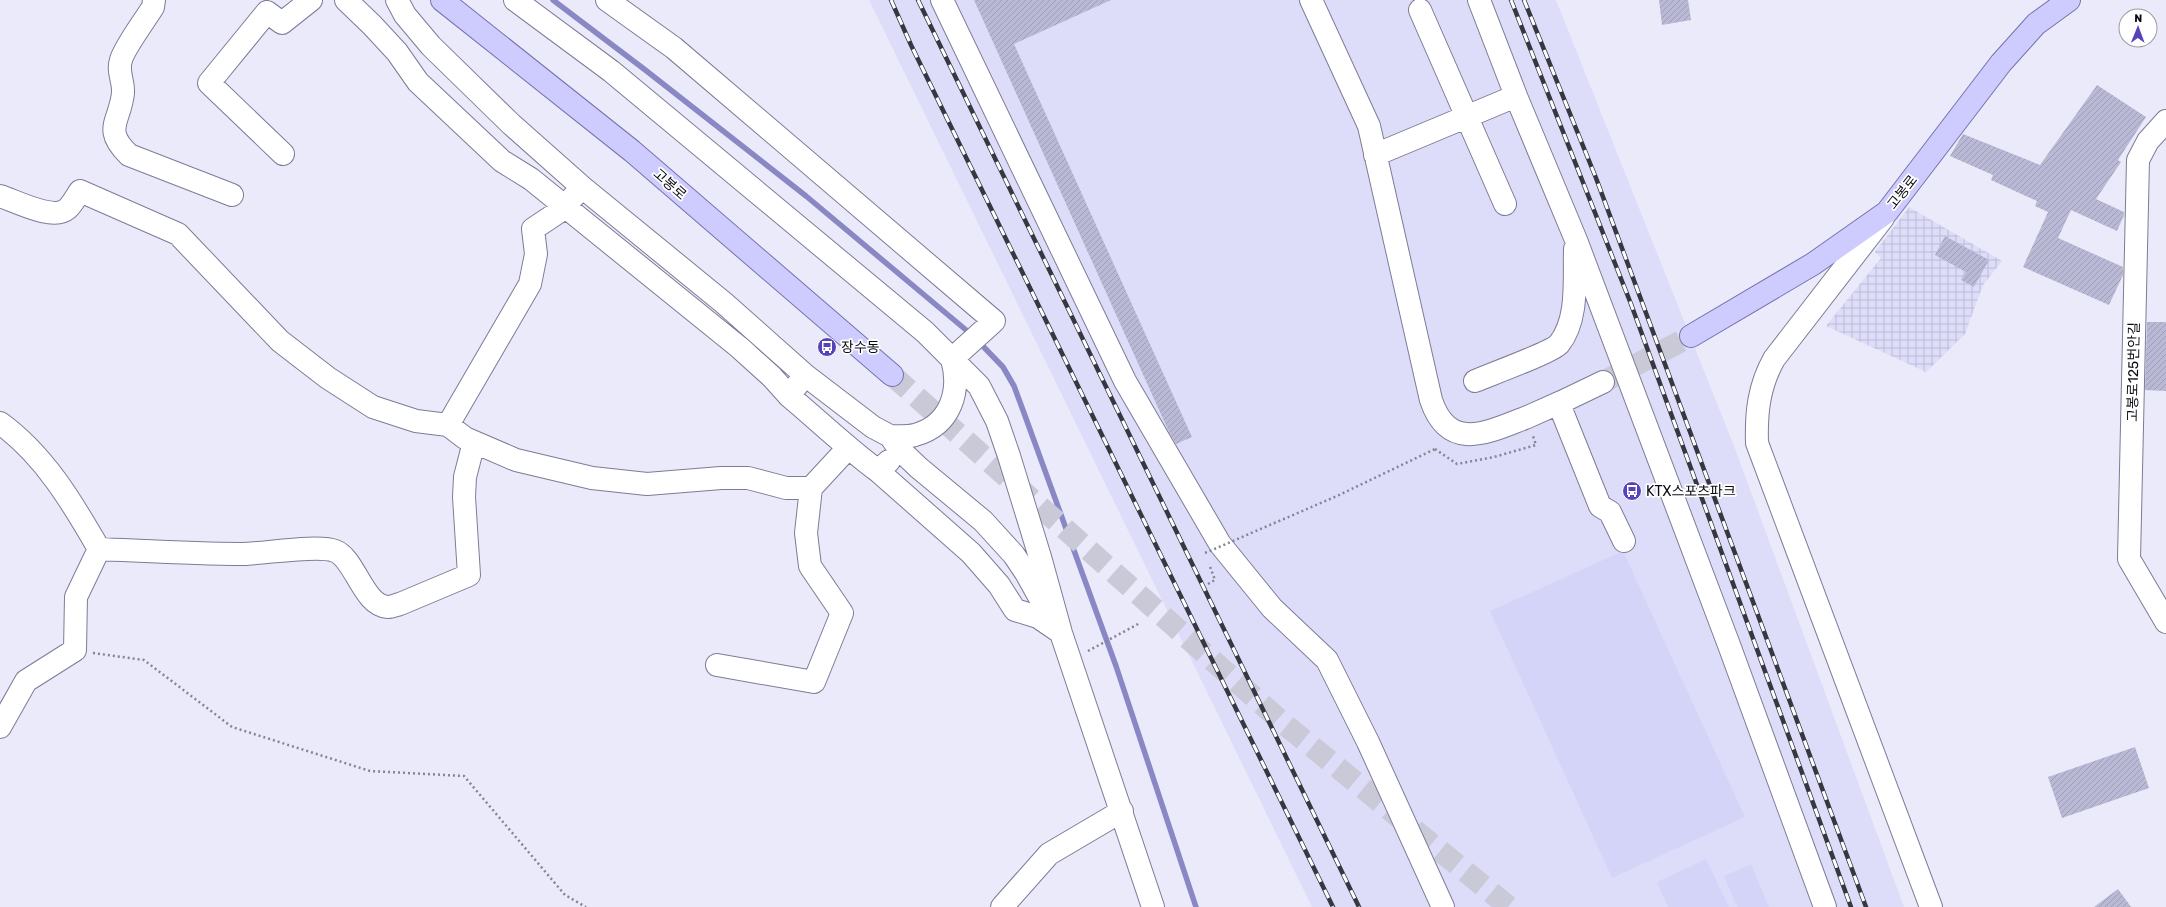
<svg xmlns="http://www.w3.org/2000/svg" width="2166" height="907" font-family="Rubik,'Noto Sans KR',sans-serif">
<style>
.built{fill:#ddddfa}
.industrial{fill:url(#industrial-grid)}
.park{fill:#d4d4f9}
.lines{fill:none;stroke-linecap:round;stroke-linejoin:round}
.stream{stroke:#8987c4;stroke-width:5.5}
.building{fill:url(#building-hatch)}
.minor-tunnel{stroke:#c9c9d8;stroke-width:22;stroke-dasharray:22 11;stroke-linecap:butt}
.major-tunnel{stroke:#c9c9d8;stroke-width:22;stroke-dasharray:22 11;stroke-linecap:butt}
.minor-casing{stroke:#7c7c96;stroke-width:24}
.major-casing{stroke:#7572ab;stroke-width:24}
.path{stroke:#848492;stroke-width:2.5;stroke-dasharray:2 3;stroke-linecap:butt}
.minor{stroke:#fff;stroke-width:22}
.major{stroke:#ceccfe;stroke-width:22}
.rail-casing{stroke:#373742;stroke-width:4.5}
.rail{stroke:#fff;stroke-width:3;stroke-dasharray:9;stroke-linecap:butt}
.path-bridge{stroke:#848492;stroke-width:2.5;stroke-dasharray:2 3;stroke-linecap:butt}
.labels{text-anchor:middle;stroke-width:3.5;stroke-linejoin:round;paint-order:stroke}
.street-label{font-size:14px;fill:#0b0b14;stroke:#fff}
.poi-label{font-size:14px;fill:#0b0b14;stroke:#fff;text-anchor:start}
</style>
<defs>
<pattern id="industrial-grid" width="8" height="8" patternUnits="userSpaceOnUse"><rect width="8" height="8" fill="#ddddfa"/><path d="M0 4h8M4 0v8" fill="none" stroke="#bcbcd5"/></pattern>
<pattern id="building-hatch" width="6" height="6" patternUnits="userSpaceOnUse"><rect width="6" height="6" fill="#b9b9d5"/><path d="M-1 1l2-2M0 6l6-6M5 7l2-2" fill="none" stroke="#9e9eb6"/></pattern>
</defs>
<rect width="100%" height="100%" fill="#eaeafb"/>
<path class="built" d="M869,0h687l178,446 170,461h-592z"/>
<path class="industrial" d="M1909,207l93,54 -19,24 -18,49 -39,38 -100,-46 55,-68 -6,-6z"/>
<path class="park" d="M1623,551l122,266 -133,61 -122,-267z
M1706,859l23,48h-61l-11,-25z
M1751,864l18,43h-32l-13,-31z"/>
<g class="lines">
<path class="stream" d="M553,0l91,69 162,127 166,139
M978,341l25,26 11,19 10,27 92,253 80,241"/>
</g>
<path class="building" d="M974,0h137l-97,44 178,393 -16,7 -7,-12z
M1659,0h29l3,20 -29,5z
M2097,85l49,32 -28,43 3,2 -25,37 28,13v3l-7,16 -46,-21 -13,28 65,29v8l-14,30 -86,-38 25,-55 -13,-6 2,-5 -46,-21 2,-5 -43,-19 13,-22 77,31z
M1945,236l44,24 -15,27 -13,-7 5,-8 -31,-17z
M2147,322h19v69l-21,-1z
M2135,747l14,41 -87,30 -14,-41z
M2118,889l13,18h-37z"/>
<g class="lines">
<path class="minor-tunnel" d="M1603,382l88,-46"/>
<path class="major-tunnel" d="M892,375l391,348 226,184"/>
<defs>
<path id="minor" d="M154,0l-1,7c-8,13 -29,41 -32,53 -4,12 3,21 2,33 -3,29 -21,36 6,62l103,40
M346,0l26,25 25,27 21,30 84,79 29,18 209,169 32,29 17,19
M397,0l8,15 26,31 80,78 71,63 142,116 81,72 68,52 17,9 10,14 19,18 64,53 31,34 12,18 20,36
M515,0l96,71 314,261 54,54 18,35 12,35 31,101 21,76 92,274
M607,0l67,48 320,273 -42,38
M942,0l183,381 95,163 52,64 55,52 41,82 75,165
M1311,0l58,126 62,274c18,53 57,32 94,18 26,-11 52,-23 78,-36
M1479,0l37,96 60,144 153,405 96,262
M1420,10l85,194
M2166,121l-18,20 -10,19 -9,399 37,63
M283,154l-74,-71 58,-71 15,11 29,-23
M1375,155l141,-59
M0,196c16,5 53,25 67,13 5,-4 9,-12 13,-18l98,43 102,107 48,37 45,29 43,14 32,4 17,13 51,22 76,18 55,6 74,-6h27l38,10h25
M1883,218l-109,141c-15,27 -18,53 -17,84l174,464
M1475,381c14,-6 77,-29 84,-37 20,-25 15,-65 16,-95
M798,384l-9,12c30,25 58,52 89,75l11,-10
M1559,404l41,102 10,6 14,29
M0,423c44,32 72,79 99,126 47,2 95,5 142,5 22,0 77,-10 94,-3 20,7 28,55 53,56 3,0 8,-2 12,-3l69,-29 -5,-78 1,-20 9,-35
M448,425l82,-141 6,-30 -3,-25 27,-18 15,-16
M890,436c8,0 17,1 25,-1 36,-10 46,-44 37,-76
M878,471l93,82 28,32 16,25 23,7 19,13
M717,665l97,17 28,-69 -32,-47 -4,-33 5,-45 37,-40
M0,727l26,-46 49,-31 1,-53 23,-48
M1002,907l47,-53 73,-43"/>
<path id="major" d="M442,0l190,151 260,224
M1691,336l122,-72 74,-52 114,-149 35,-39 33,-24"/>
</defs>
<use href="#minor" class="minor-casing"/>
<use href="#major" class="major-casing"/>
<path class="path" d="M1435,449l22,15 37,-7 42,-12 -3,-9
M1208,584l7,-4 -6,-16
M1088,651l52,-28
M93,653l51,7 88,67 138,44 94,5 101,119 21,12"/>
<use href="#minor" class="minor"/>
<use href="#major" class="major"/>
<defs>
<path id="rail" d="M891,0l20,45 422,862
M918,0l441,907
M1511,0l120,304 220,603
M1524,0l72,178 270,729"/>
</defs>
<use href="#rail" class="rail-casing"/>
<use href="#rail" class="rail"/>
<path class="path-bridge" d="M1205,553l132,-57 98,-47"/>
</g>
<defs>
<symbol id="bus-disc" viewBox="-11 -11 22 22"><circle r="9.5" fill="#5742ba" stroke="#fff"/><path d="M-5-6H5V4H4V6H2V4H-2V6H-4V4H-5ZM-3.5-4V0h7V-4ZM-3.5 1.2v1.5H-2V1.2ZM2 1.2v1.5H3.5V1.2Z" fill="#fff"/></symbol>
</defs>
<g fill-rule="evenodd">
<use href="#bus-disc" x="816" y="336" width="22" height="22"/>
<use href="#bus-disc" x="1621" y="480" width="22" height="22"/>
</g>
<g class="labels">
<g class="street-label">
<text transform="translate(670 184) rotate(41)" y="5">고봉로</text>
<text transform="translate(1902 192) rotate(-52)" y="5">고봉로</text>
<text transform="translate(2133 372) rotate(-89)" y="5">고봉로125번안길</text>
</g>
<g class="poi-label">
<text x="841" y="352">장수동</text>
<text x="1646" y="496">KTX스포츠파크</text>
</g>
</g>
<g transform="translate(2138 28) rotate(1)"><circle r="19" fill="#ffffff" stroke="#9d9da1"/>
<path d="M0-3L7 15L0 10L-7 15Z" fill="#5742ba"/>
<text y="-6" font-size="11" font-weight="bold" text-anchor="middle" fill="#0b0b14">N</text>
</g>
</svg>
